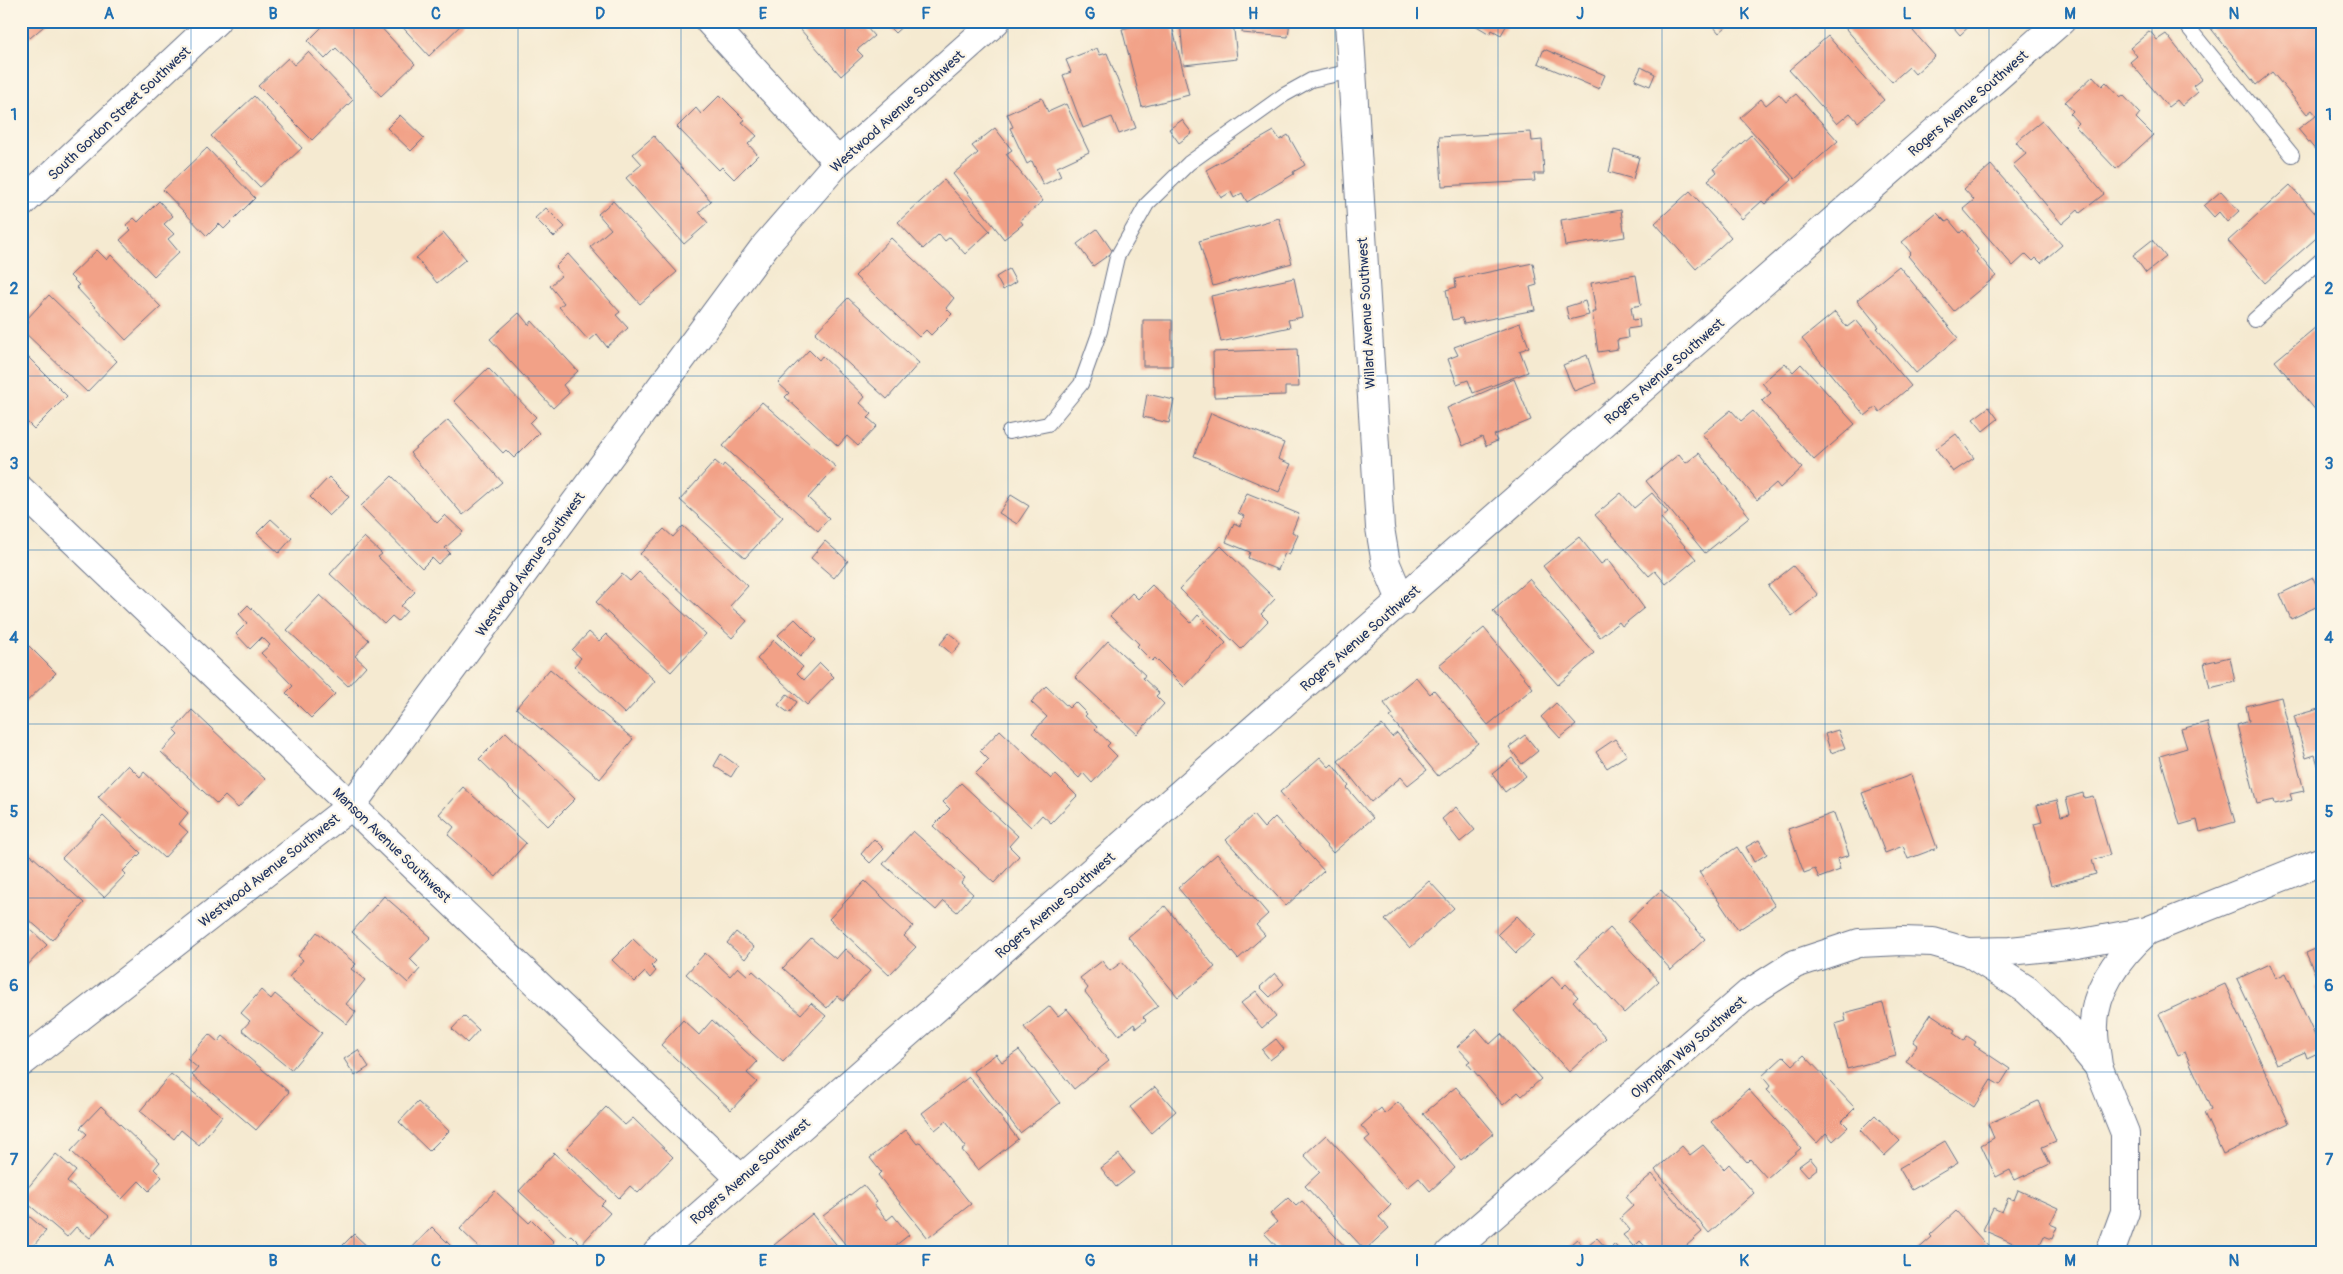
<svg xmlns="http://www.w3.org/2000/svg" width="2343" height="1274" font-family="Pangolin,sans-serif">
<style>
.building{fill:#f2a187}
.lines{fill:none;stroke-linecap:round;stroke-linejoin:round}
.service-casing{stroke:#677086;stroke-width:16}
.minor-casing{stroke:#677086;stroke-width:30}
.tertiary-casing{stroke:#677086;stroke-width:30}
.service{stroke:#fff;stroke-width:14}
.minor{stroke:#fff;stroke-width:28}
.tertiary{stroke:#fff;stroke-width:28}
.grid{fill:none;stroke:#1f6fb2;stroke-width:1;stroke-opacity:0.55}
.labels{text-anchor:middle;stroke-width:4.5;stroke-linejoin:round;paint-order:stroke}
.street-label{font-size:14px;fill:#1b2f5e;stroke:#fcf5e5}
.neatline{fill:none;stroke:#1f6fb2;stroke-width:2}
.grid-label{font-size:16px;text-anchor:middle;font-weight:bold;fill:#1f6fb2}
</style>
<rect width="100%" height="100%" fill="#fcf5e5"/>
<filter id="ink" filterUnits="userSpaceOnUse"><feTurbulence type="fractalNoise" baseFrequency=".02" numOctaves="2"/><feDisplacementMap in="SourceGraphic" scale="10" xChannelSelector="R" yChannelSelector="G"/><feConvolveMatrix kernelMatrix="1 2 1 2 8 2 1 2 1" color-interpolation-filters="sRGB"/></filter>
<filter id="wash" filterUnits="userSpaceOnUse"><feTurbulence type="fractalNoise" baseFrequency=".0096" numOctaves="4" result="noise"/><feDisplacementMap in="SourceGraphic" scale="20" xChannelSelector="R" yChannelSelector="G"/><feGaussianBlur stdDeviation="1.12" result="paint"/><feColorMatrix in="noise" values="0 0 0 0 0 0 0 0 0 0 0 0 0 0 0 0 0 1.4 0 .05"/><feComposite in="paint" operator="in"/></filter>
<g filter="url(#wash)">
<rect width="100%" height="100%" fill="#f5ead1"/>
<g id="blocks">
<path class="building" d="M21,21h29l-20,17 -9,-8z
M328,21h47l40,43 -34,32 -45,-48 -11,11 -17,-18z
M397,21h68l-36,35z
M793,21h68l13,15 -17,14 6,6 -22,20z
M874,21h34l-13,12 -9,-9 -5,5z
M1133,21h38l18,74 -47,12 -20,-78 12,-3z
M1180,21h53l4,38 -53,6z
M1243,21h47l-2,16 -46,-4z
M1468,21h41l-8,14 -9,-5 -2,4z
M1709,21h24l-14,12z
M1789,21h17l-3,6 -4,2h-5z
M1839,21h79l3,3 -8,7 22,25 -20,18 -6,-7 -17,15z
M1948,21h27l-15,14z
M2205,21h117v137l-24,-29 18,-14 -4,-5 -5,4 -35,-42 -16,13z
M2150,31l7,9 9,-6 36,45 -9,7 5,6 -16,14 -5,-6 -9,7 -38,-45 7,-6 -7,-8z
M1828,36l56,64 -26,22 -8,-9 -13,11 -48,-54z
M1097,48l3,7 7,-2 29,75 -17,6 -7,-17 -29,11 -20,-53 8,-3 -5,-12z
M1544,49l61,26 -6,14 -61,-26z
M308,52l45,48 -41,40 -54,-54 30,-28 6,7z
M1641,67l14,7 -5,12 -15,-6z
M2093,76l9,10 4,-4 14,15 3,-2 17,18 -4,5 17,17 -37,34 -41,-43 3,-3 -8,-9 3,-3 -8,-9z
M1779,94l7,8 10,-8 42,47 -43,38 -55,-61 21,-19 5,6z
M720,95l25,25 -3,2 15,14 -9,8 10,11 -24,24 -12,-12 -3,3 -42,-43 19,-19 5,6z
M254,96l48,52 -42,39 -49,-51z
M1042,98l6,14 18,-8 23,48 -32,15 4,9 -18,9 -11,-24 -5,3 -17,-36 3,-1 -6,-13z
M400,115l24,23 -13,13 -24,-23z
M1182,120l10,13 -13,10 -10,-14z
M2042,121l62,73 -24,19 -2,-3 -16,14 -49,-59 13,-11 -10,-12z
M995,128l17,22 -6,4 37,47 -23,19 3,4 -19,15 -51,-65 25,-21 -6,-7z
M1274,131l6,9 8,-5 17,30 -12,7 1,2 -47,28 -5,-9 -8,5 -3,-6 -10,6 -15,-28z
M1531,132l1,9 10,-1 2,34h-10l1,7 -93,5 -3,-49z
M1751,135l41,45 -27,24 -3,-3 -20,18 -34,-39 9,-8 -3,-4z
M654,136l57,65 -12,11 9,11 -24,21 -58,-66 16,-14 -9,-10z
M207,148l48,50 -31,31 -5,-5 -12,12 -44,-46z
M1614,150l25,7 -6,22 -24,-7z
M1991,165l71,80 -21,18 -5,-5 -3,3 -7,-7 -13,12 -50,-57 11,-9 -10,-11z
M944,180l46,51 -25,23 -15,-17 -5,4 -6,-7 -16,15 -25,-27z
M2290,185l32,36v12l-57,50 -37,-42z
M1690,191l41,46 -35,32 -41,-46z
M2221,191l18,20 -12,11 -8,-10 -5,5 -10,-11z
M159,201l14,15 -9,8 10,10 -6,5 11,13 -25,24 -34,-36 11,-10 -5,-5 8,-7 4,4z
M613,201l64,71 -37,32 -50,-57 21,-18 -13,-15z
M546,208l19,19 -11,10 -19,-19z
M1621,210l4,27 -60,9 -4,-26z
M1937,213l9,9 3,-2 11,13 3,-3 15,20 -2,2 20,24 -42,35 -46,-55 3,-3 -9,-11z
M1279,218l13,45 -79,23 -14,-45z
M1097,229l16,23 -20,14 -16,-22z
M444,233l22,26 -29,24 -21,-25z
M891,238l63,60 -8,10 6,6 -21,21 -5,-5 -7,7 -64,-61z
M2152,240l14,17 -20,16 -13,-18z
M97,250l10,10 4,-5 50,52 -35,33 -50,-53 3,-2 -9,-9z
M568,254l52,58 -4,3 12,13 -21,19 -10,-13 -8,7 -30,-34 5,-4 -14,-17 12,-11 -7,-8z
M1533,263l4,22 -7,2 5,23 -71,14 -2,-6 -10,2 -6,-30 10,-3 -1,-8z
M1899,266l59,72 -42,35 -39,-45 2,-1 -22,-27z
M1009,269l7,13 -13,8 -7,-13z
M1636,275l5,30 -10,2 2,13 6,-1 1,8 -13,2 1,9 -11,2 1,9 -20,3 -6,-40h4l-5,-29z
M1294,278l8,39 -14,3 2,7 -69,15 -10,-46z
M49,295l68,66 -30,31 -65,-62 7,-8 -3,-2z
M848,298l71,65 -32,36 -72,-66z
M1585,301l4,14 -20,5 -3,-13z
M1835,312l12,15 9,-7 55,66 -31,26 -4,-5 -11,9 -63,-77z
M519,313l10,12 3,-4 46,50 -15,14 6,8 -16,15 -63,-69z
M1143,320h29v46h-29z
M2322,322v96l-47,-57z
M1520,323l9,24 -9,4 8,21 -55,21 -5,-13 -11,4 -9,-25 10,-4 -4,-8z
M1297,349l2,38h-14v8l-71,2 -1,-45z
M21,350l46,46 -33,33 -13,-13z
M809,350l10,10 3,-4 43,41 -5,6 12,11 -4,4 9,8 -19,20 -11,-10 -9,10 -53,-49 4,-4 -11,-10z
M1587,355l9,28 -22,8 -11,-26z
M1785,363l8,9 8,-8 54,60 -41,36 -52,-59 9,-8 -9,-10z
M488,368l48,49 -6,6 9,10 -25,25 -8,-8 -3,3 -49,-52z
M1514,379l17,41 -37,15 3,6 -11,5 -4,-9 -19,9 -16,-38z
M1147,394l27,6 -5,23 -26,-6z
M762,402l74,65 -28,31 21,20 -11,13 -95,-85z
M1989,407l9,12 -15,12 -10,-12z
M1731,410l10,11 12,-10 49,57 -22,20 -4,-5 -19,17 -55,-66z
M1211,413l73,30 -6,16 13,5 -12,28 -85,-36z
M448,420l54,62 -39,33 -53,-62z
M1956,434l18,24 -21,14 -17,-23z
M1699,453l51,64 -45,36 -59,-72 33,-27 7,9z
M715,461l7,6 2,-3 59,53 -38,41 -65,-58z
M392,476l45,47 8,-8 18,17 -18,16 5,5 -12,11 -6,-6 -10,10 -61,-62z
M329,477l20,20 -20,19 -19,-19z
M1247,493l52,21 -7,18 6,3 -9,20 -4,-2 -7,17 -30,-12 2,-6 -24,-10 8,-19 6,3 4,-10 -6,-3z
M1621,493l13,15 18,-15 16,19 -7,6 35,41 -30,25 -11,-13 -6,5 -54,-61z
M1011,495l18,11 -12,18 -18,-11z
M271,519l21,19 -13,15 -22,-20z
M683,526l65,60 -18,20 17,15 -15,17 -92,-84 24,-25 9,8z
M364,537l18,17 -4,3 37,35 -14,14 6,5 -9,10 -6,-5 -8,8 -54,-50z
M1579,537l22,27 7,-5 36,49 -22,18 -3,-4 -19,15 -57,-71z
M825,541l23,20 -14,17 -23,-20z
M1221,546l54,53 -14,15 7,7 -27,28 -61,-60z
M1793,566l25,29 -26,21 -24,-30z
M639,572l67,62 -35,38 -75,-70 26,-28 8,7z
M2313,578l9,18v8l-31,15 -11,-25z
M1529,579l65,74 -36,32 -65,-74z
M1152,585l39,38 7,-8 28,28 -42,44 -29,-29 -3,3 -15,-15 2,-2 -29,-28 22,-23 6,6z
M320,595l49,45 -14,16 11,10 -18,20 -61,-56z
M248,605l87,89 -24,24 -25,-25 7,-7 -32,-33 9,-8 -8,-8 -12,12 -14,-15 11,-11 -8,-9z
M795,619l21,21 -16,17 -22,-22z
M1484,628l49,60 -45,37 -49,-60z
M589,632l10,9 7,-7 49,47 -30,33 -51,-48 7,-8 -9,-8z
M949,633l12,10 -9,11 -12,-10z
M774,640l29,27 -6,6 7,7 16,-17 14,14 -27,28 -50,-46z
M1108,641l37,34 -2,3 16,15 -3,3 8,8 -27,30 -62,-57z
M29,646l27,27 -35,34v-53z
M2230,657l5,25 -25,6 -6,-25z
M550,669l83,70 -33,40 -84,-71z
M1416,677l14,17 4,-4 44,53 -40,33 -48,-59 3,-2 -9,-12z
M1046,686l23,22 6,-6 12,12 -2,2 12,11 -2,2 15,14 -3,3 10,10 -25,27 -9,-10 -4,5 -47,-45 15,-16 -16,-15z
M787,694l10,8 -8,11 -11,-8z
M2281,697l23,94 -14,3 2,6 -17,4 -1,-4 -17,4 -20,-79 12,-4 -3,-15z
M1556,703l20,22 -16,13 -19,-21z
M2322,708v64h-2l-5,-17 -9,3 -12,-42z
M192,710l73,69 -27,29 -13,-12 -8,8 -56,-52 17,-18 -4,-4z
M2207,722l28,100 -35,10 -3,-12 -17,5 -20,-69 27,-8 -6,-19z
M1382,725l10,12 5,-4 30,37 -19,15 -7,-8 -30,25 -33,-41z
M1000,730l51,49 4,-5 22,22 -26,27 -9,-8 -11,12 -56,-53 14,-14 -9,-9z
M1838,730l7,18 -14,5 -6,-19z
M506,732l69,67 -27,27 -69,-67z
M1525,735l13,16 -16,13 -13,-17z
M1615,739l12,16 -20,13 -11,-16z
M721,754l17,12 -7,11 -17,-11z
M1320,757l9,10 3,-3 17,22 -2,2 26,30 -40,35 -53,-61z
M1512,758l14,18 -21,16 -13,-18z
M128,765l12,12 4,-5 44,41 -9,11 9,8 -24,26 -66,-61z
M1911,775l26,73 -29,11 -5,-13 -18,7 -23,-60z
M961,783l57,53 -9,10 10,10 -25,27 -61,-57 17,-17 -7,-7z
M463,787l63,56 -30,34 -48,-42 6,-8 -15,-13z
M2083,793l1,5 9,-2 17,59 -18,5 4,14 -45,12 -17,-62 8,-2 -5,-17 20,-5 4,16 9,-2 -4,-16z
M1456,807l19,23 -15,12 -18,-23z
M1834,813l15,42 -12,4 3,11 -21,8 -4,-9 -11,4 -16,-44z
M1253,815l11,13 11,-11 49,54 -38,35 -60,-66z
M103,816l38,37 -18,18 3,3 -22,23 -42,-39z
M913,831l52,47 -4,5 12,11 -16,18 -13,-11 -8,9 -53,-46z
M874,839l10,10 -14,14 -9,-9z
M1759,840l8,14 -13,8 -8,-15z
M1737,847l38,59 -37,24 -39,-58z
M1217,854l51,60 -12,11 9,10 -27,24 -60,-71z
M31,855l53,48 -32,37 -31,-27v-47z
M865,881l48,45 -9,10 12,11 -27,28 -60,-56z
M1429,881l25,27 -44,40 -25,-28z
M1661,890l44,49 -34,31 -43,-49z
M384,896l47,41 -21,22 10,10 -12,14 -56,-51z
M1165,906l50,61 -37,30 -50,-60z
M1517,916l18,19 -19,18 -18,-19z
M1610,928l49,53 -35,32 -49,-53z
M30,929l17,16 -26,27v-34z
M317,932l39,32 -5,5 14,11 -19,24 10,8 -9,12 -58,-47 14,-17 -5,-4z
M736,932l18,15 -9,12 -18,-16z
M811,938l25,21 9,-10 25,22 -27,30 -6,-5 -10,12 -44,-40z
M633,939l23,22 -5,5 5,5 -6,7 -5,-6 -10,10 -23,-22z
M2322,946v59l-7,-17 5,-3 -14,-32z
M705,953l25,23 8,-9 10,9 5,-5 48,43 10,-11 15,13 -43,46 -97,-88z
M1102,961l8,10 12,-9 36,44 -15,11 3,3 -10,8 -2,-4 -15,11 -34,-43 3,-4 -8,-10z
M2270,964l6,14 10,-5 36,78 -15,7 -2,-6 -28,12 -40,-85z
M1275,973l9,11 -14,13 -10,-10z
M1552,977l10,11 4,-4 12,13 -5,4 33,37 -37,34 -55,-61z
M2225,984l64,139 -66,31 -19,-41 7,-4 -26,-57 -7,3 -19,-41z
M261,990l10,9 4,-5 47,39 -31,37 -49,-40 8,-9 -9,-8z
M1256,991l20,25 -14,12 -21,-25z
M1883,1003l13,53 -49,13 -12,-45 11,-3 -2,-8z
M1050,1006l8,10 9,-7 42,52 -35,28 -50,-62z
M1931,1014l24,16 -2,3 11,8 3,-5 9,6 -2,3 36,24 -10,16 -9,-5 -17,27 -68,-45 11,-17 -4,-3z
M464,1016l15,14 -12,13 -15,-14z
M683,1020l16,15 13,-15 45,42 -10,11 10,9 -26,28 -70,-65z
M1477,1029l13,15 11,-10 40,45 -19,17 -4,-4 -15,13 -36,-42 3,-2 -13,-14z
M209,1034l9,8 5,-6 66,56 -33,38 -64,-55 6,-7 -11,-9z
M1276,1039l8,10 -14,11 -8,-10z
M358,1050l11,17 -14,9 -11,-17z
M1019,1050l41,53 -40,30 -47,-62 23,-17 6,8z
M1804,1055l51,53 -13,13 6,6 -15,14 -7,-8 -9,10 -50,-53 3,-4 -8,-10 22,-20 9,9z
M171,1074l51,42 -23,29 -18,-15 -7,9 -34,-28z
M969,1077l49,62 -40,31 -16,-20 4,-3 -20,-26 -11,9 -13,-17z
M1155,1087l21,24 -25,22 -21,-26z
M1456,1087l38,46 -33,27 -38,-46z
M1748,1089l53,59 -34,30 -17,-19 -3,3 -36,-40z
M2038,1101l18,40 -14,6 8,17 -35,16 -5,-10 -14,7 -15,-32 13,-7 -6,-14z
M418,1102l31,29 -20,20 -30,-29z
M1398,1102l57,66 -25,23 -11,-13 -12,10 -42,-48 5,-4 -9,-10 20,-18 4,6z
M101,1106l59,56 -6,7 8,8 -13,14 -10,-10 -17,18 -51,-48 16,-17 -7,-6z
M606,1107l19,18 8,-7 40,39 -35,36 -8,-7 -11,12 -52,-50z
M1875,1115l25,26 -16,15 -24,-26z
M906,1130l11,14 3,-2 51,62 -43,34 -50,-63 3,-3 -11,-14z
M1326,1135l65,70 -12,12 10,11 -24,22 -60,-64 15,-14 -16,-17z
M1945,1141l13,22 -46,27 -13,-22z
M1703,1145l21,24 5,-5 25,29 -45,40 -54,-63 27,-24 8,9z
M554,1153l51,48 -4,4 9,8 -29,32 -10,-10 -3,2 -49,-46z
M56,1154l20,17 -9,11 42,34 -19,22 -14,-11 -9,10 -46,-39v-2z
M1119,1154l15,19 -18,14 -15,-19z
M1810,1158l8,10 -10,8 -9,-10z
M1652,1174l50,58 -24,21h-27l-11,-12 -6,6 -11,-12 7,-5 -10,-12 13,-12 -8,-9z
M863,1185l14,17 -3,2 13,16 6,-5 16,20 -23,18h-34l-29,-37z
M2018,1190l40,18 -8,16 7,3 -5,12 -8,-3 -8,17 -53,-23 10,-22 9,4 6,-14 6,2z
M495,1191l34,32 3,-3 22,22 -3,3 8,8h-74l-25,-24z
M1288,1198l8,8 6,-5 49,52h-68l-19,-20 13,-11 -7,-8z
M21,1209l25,22 -19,22h-6z
M1956,1211l38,42h-76l-2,-2 16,-14 -2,-2z
M812,1214l31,39h-63l-6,-8z
M432,1227l26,26h-51z
M354,1234l18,17 -2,2h-18l-9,-8z
M1597,1238l11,12 6,-6 8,9h-62l17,-14 8,10z"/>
</g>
</g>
<g filter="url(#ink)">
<use href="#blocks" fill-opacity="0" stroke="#677086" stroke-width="1"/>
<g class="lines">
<defs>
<path id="service" d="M2183,21l109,134
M2254,320l68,-61
M1009,432l39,-8 33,-40 19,-53 17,-74 30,-53 42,-41 95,-68 27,-15 41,-9"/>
<path id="minor" d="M709,21l129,141
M1349,21l31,507 6,36 16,38
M21,490l720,689
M1968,952l42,-1 67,-7 70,-13 175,-70
M21,1063l330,-257 414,-560 73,-84 158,-141
M2098,1066c-1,-11 -4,-23 -4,-35 -2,-41 24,-74 53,-100
M657,1253l1404,-1232
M1450,1253l298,-259 47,-30 64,-21 43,-2 31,1 35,10 59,38 40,38 31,38 27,67v79l-15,41"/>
<path id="tertiary" d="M21,204l195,-183"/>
</defs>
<use href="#service" class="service-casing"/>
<use href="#minor" class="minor-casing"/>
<use href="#tertiary" class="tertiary-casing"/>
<use href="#service" class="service"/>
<use href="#minor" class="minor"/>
<use href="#tertiary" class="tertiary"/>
</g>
</g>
<path class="grid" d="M191,21v1232M354,21v1232M518,21v1232M681,21v1232M845,21v1232M1008,21v1232M1172,21v1232M1335,21v1232M1498,21v1232M1662,21v1232M1825,21v1232M1989,21v1232M2152,21v1232M21,202h2301M21,376h2301M21,550h2301M21,724h2301M21,898h2301M21,1072h2301"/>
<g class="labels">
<g class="street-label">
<text transform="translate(1968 103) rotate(-41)" y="5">Rogers Avenue Southwest</text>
<text transform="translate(897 111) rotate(-42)" y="5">Westwood Avenue Southwest</text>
<text transform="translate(119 113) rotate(-43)" y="5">South Gordon Street Southwest</text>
<text transform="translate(1366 313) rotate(-93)" y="5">Willard Avenue Southwest</text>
<text transform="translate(1664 371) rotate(-41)" y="5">Rogers Avenue Southwest</text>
<text transform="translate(530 564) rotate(-54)" y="5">Westwood Avenue Southwest</text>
<text transform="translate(1360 638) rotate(-41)" y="5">Rogers Avenue Southwest</text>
<text transform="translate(392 845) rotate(44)" y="5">Manson Avenue Southwest</text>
<text transform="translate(269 870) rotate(-38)" y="5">Westwood Avenue Southwest</text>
<text transform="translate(1055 905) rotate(-41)" y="5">Rogers Avenue Southwest</text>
<text transform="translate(1688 1047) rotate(-41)" y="5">Olympian Way Southwest</text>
<text transform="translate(750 1171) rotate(-41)" y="5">Rogers Avenue Southwest</text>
</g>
</g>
<rect width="2343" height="1274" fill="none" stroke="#fcf5e5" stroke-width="55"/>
<rect x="28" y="28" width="2288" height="1218" class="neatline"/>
<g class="grid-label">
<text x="109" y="19">A</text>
<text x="273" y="19">B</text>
<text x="436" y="19">C</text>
<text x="600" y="19">D</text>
<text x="763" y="19">E</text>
<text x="926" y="19">F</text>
<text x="1090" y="19">G</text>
<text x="1253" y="19">H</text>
<text x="1417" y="19">I</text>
<text x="1580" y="19">J</text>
<text x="1744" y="19">K</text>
<text x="1907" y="19">L</text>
<text x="2070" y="19">M</text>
<text x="2234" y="19">N</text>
<text x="14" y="120">1</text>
<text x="2329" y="120">1</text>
<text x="14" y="294">2</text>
<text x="2329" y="294">2</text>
<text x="14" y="469">3</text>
<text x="2329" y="469">3</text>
<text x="14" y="643">4</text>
<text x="2329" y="643">4</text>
<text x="14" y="817">5</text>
<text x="2329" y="817">5</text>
<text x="14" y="991">6</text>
<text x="2329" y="991">6</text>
<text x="14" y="1165">7</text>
<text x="2329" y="1165">7</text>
<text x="109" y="1266">A</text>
<text x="273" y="1266">B</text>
<text x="436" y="1266">C</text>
<text x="600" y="1266">D</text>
<text x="763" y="1266">E</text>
<text x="926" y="1266">F</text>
<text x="1090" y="1266">G</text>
<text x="1253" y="1266">H</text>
<text x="1417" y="1266">I</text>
<text x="1580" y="1266">J</text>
<text x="1744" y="1266">K</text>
<text x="1907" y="1266">L</text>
<text x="2070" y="1266">M</text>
<text x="2234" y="1266">N</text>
</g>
</svg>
